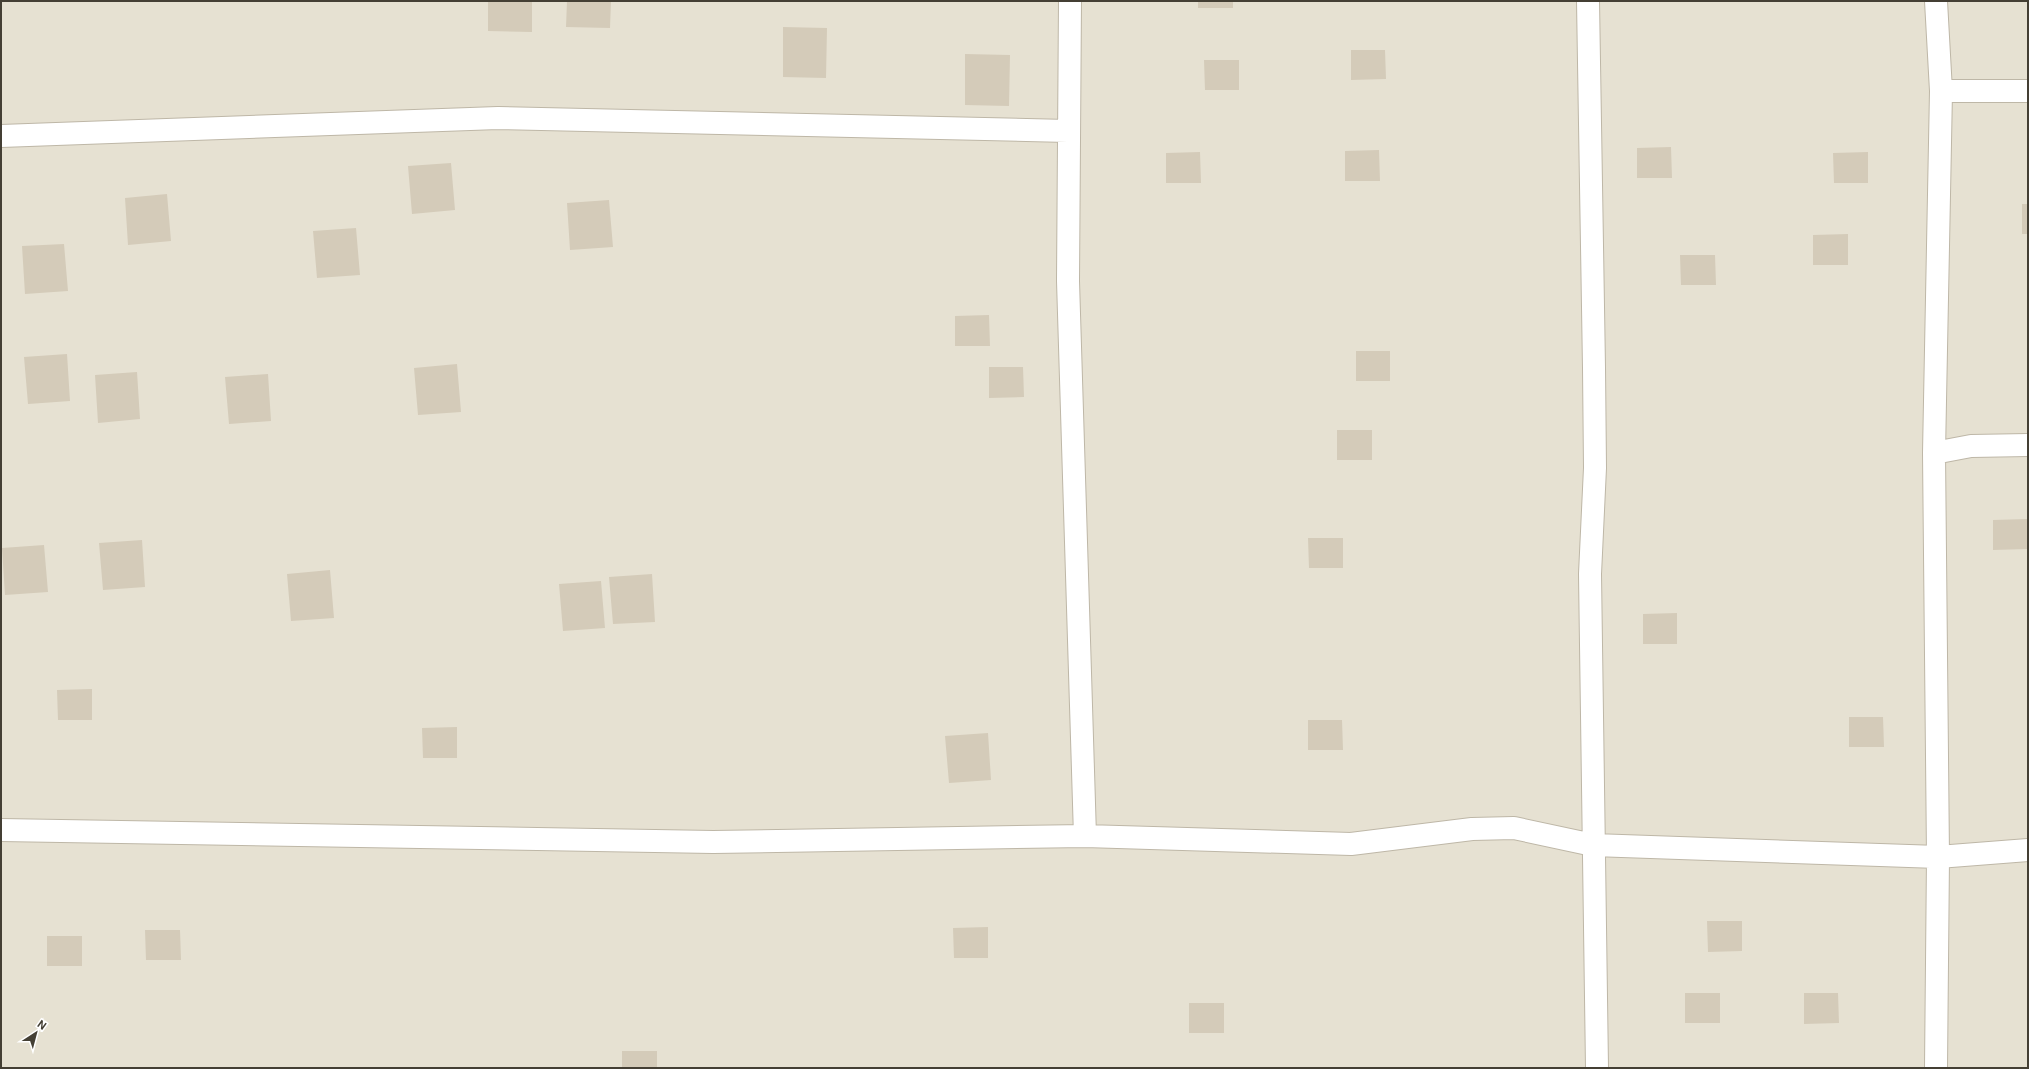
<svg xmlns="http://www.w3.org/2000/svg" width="2029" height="1069" font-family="Roboto,sans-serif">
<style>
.residential{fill:#e6e1d2}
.building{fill:#d4cbb9}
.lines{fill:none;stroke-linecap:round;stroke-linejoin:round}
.street-casing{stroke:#beb7a7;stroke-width:24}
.street{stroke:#fff;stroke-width:22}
</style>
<rect width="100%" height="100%" fill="#f2efe4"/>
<path class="residential" d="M1,1h2027v1067h-2027z"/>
<path class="building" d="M488,1h44v31l-44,-1z
M567,1h44l-1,27 -44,-1z
M1198,1h35v7h-35z
M783,27l44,1 -1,50 -43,-1z
M1351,50h34l1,29 -35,1z
M965,54l45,1 -1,51 -44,-1z
M1204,60h35v30h-34z
M1671,147l1,31h-35v-30z
M1379,150l1,31h-35v-30z
M1200,152l1,31h-35v-30z
M1868,152v31h-34l-1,-30z
M451,163l4,47 -43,4 -4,-48z
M167,194l4,47 -43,4 -3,-47z
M609,200l4,47 -43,3 -3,-47z
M2022,204h6v30h-6z
M356,228l4,47 -43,3 -4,-47z
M1848,234v31h-35v-30z
M64,244l4,47 -43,3 -3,-48z
M1680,255h35l1,30h-35z
M989,315l1,31h-35v-30z
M1356,351h34v30h-34z
M67,354l3,47 -42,3 -4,-47z
M457,364l4,48 -43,3 -4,-47z
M989,367h34l1,30 -35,1z
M137,372l3,47 -42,4 -3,-48z
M268,374l3,47 -42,3 -4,-47z
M1337,430h35v30h-35z
M2027,519l1,30 -35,1v-30z
M1308,538h35v30h-34z
M142,540l3,47 -42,3 -4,-47z
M44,545l4,47 -43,3 -3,-47z
M330,570l4,48 -43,3 -4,-47z
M652,574l3,48 -42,2 -4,-47z
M601,581l4,47 -42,3 -4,-47z
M1677,613v31h-34v-30z
M92,689v31h-34l-1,-30z
M1849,717h34l1,30h-35z
M1308,720h34l1,30h-35z
M457,727v31h-34l-1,-30z
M988,733l3,47 -42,3 -4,-47z
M1707,921h35v30l-34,1z
M988,927v31h-34l-1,-30z
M145,930h35l1,30h-35z
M47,936h35v30h-35z
M1685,993h35v30h-35z
M1804,993h34l1,30 -35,1z
M1189,1003h35v30h-35z
M622,1051h35v17h-35z"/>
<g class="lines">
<defs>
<path id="street" d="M1070,1l-2,280 17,555
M1588,1l6,367 1,100 -5,106 7,494
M1941,91h87
M1,136l497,-18 570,13
M1934,453l37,-7 57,-1
M1,830l712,12 372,-6 266,8 121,-15 42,-1 79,17 345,12 90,-7
M1936,1068l2,-211 -4,-404 7,-362 -5,-90"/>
</defs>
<use href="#street" class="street-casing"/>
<use href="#street" class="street"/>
</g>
<rect width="2029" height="1069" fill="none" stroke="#443f34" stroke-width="4"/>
<g transform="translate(36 1033) rotate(36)" stroke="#ffffff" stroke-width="3" paint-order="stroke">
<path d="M0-3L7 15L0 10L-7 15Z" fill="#443f34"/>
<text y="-6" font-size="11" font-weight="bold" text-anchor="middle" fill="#443f34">N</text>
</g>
</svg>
